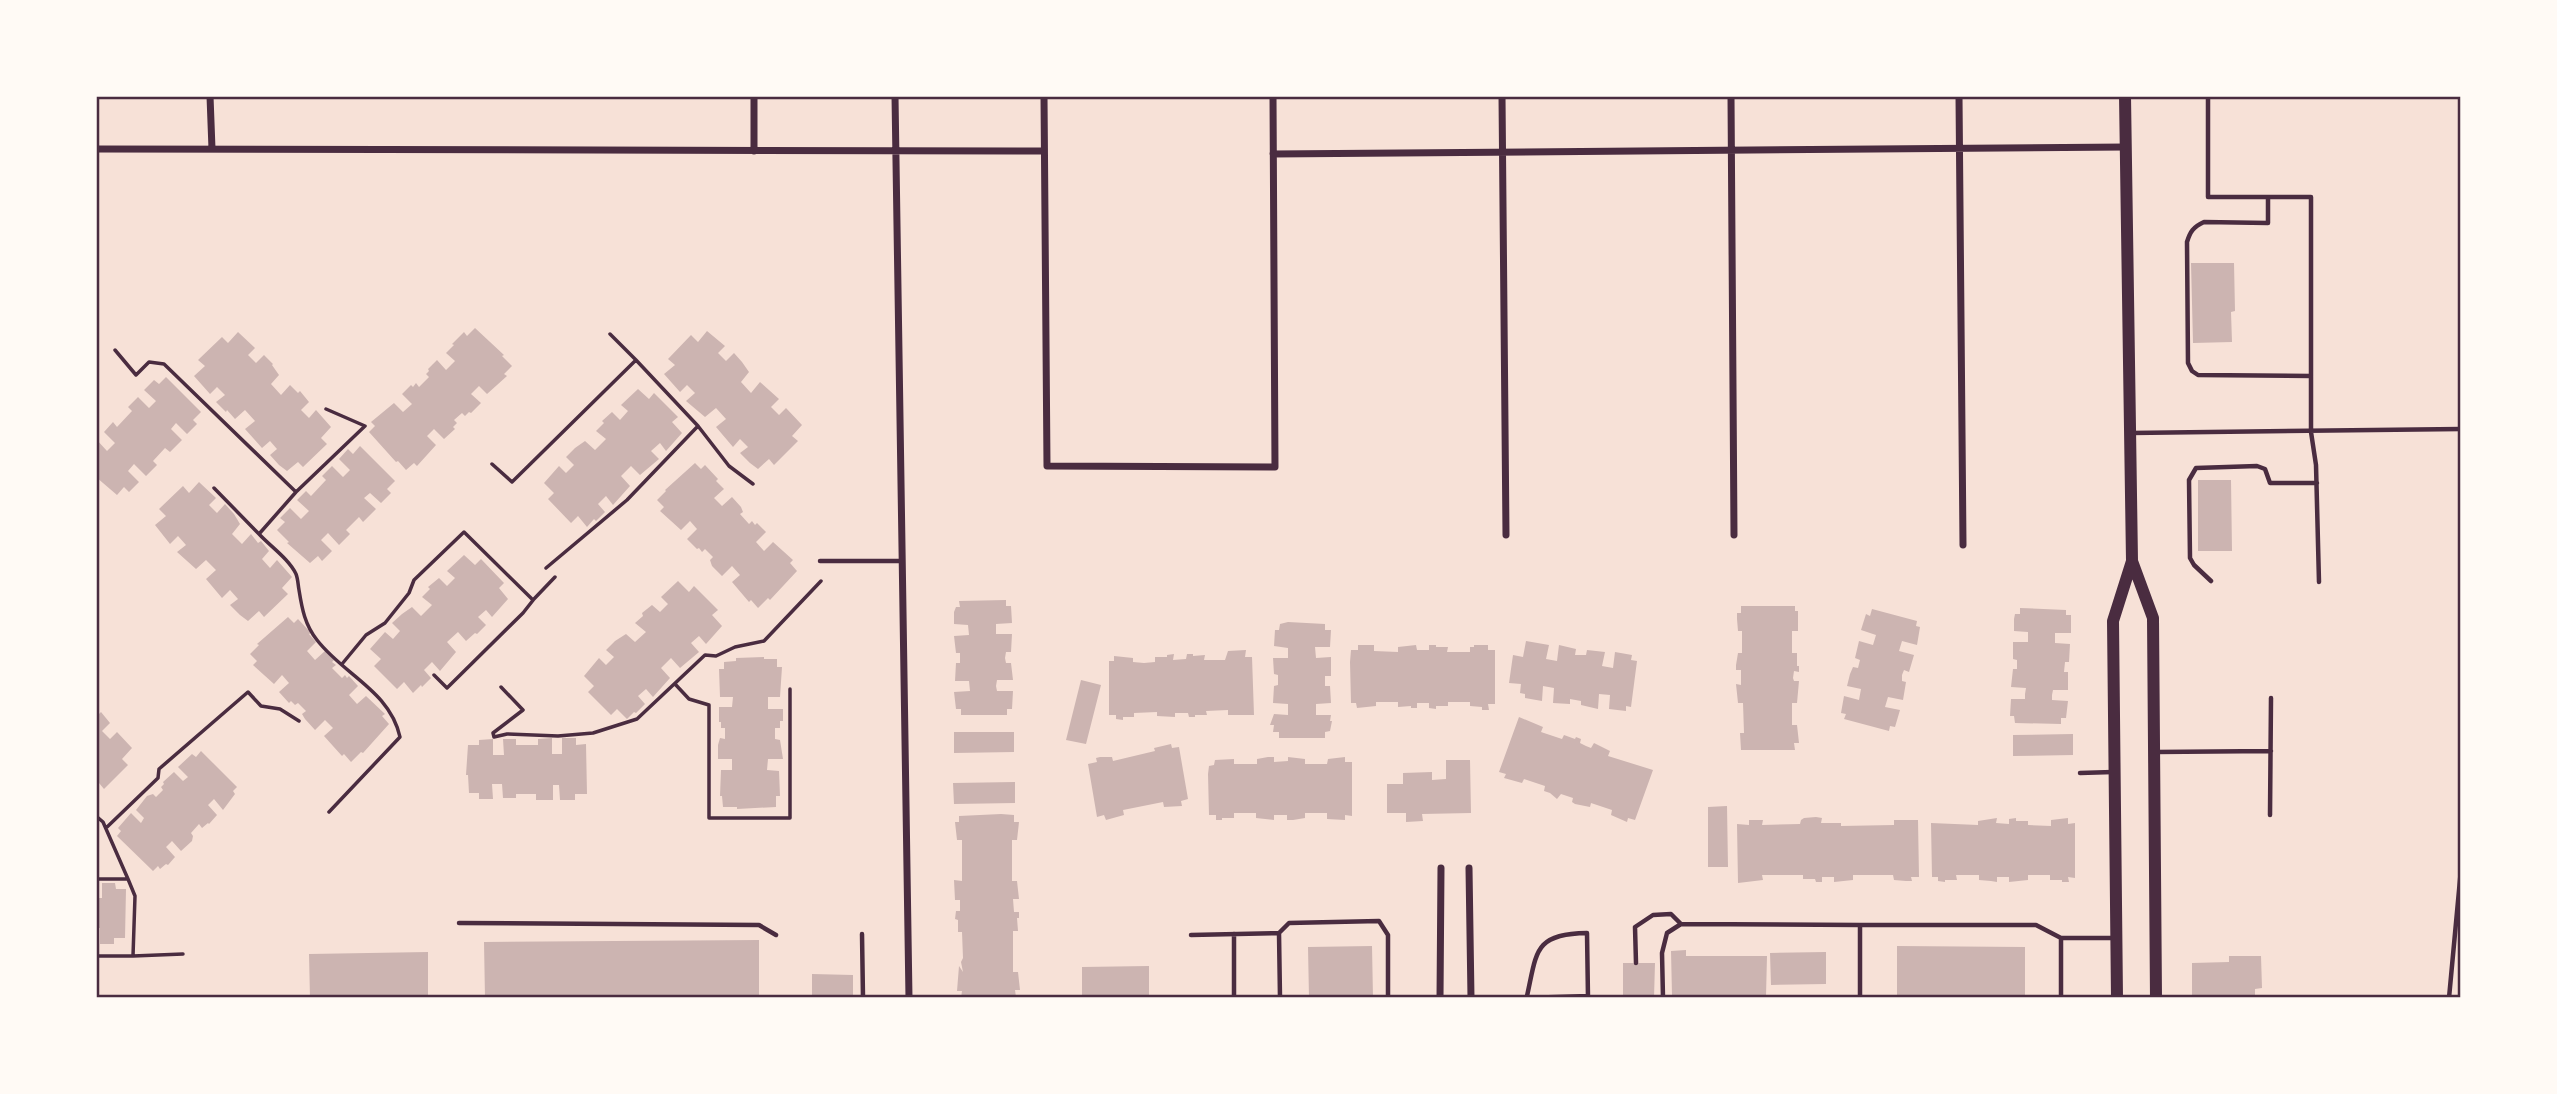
<svg xmlns="http://www.w3.org/2000/svg" width="2557" height="1094" font-family="'Nunito Sans',sans-serif">
<style>
.building{fill:#ccb4b1}
.lines{fill:none;stroke-linecap:round;stroke-linejoin:round}
.path{stroke:#4a2c40;stroke-width:3.5}
.service{stroke:#4a2c40;stroke-width:4.5}
.minor{stroke:#4a2c40;stroke-width:7}
.secondary{stroke:#4a2c40;stroke-width:12}
.neatline{fill:none;stroke:#4a2c40;stroke-width:2.5}
</style>
<rect width="100%" height="100%" fill="#f7e1d7"/>
<path class="building" d="M2191,263h43l1,48 -4,1 1,30 -39,1z
M475,328l29,27 -2,1 10,10 -8,8 3,2 -20,18 -8,-8 -8,8 10,9 -10,10 -2,-1 -4,4 -3,-3 -8,7 3,3 -4,4 2,2 -11,10 -10,-10 -7,7 9,9 -19,21 -3,-3 -8,7 -8,-9 -2,1 -27,-30 6,-6 -4,-4 23,-19 9,9 9,-8 -10,-10 9,-9 2,2 3,-4 3,4 10,-10 -3,-3 3,-3 -1,-2 9,-9 9,10 9,-9 -9,-8 8,-8 -2,-1 12,-12 3,4z
M707,331l18,15 -7,7 8,8 8,-8 8,9 7,10 -8,10 10,11 9,-11 19,17 -8,8 8,8 7,-7 16,17 -10,11 6,5 -24,24 -5,-6 -11,10 -8,-6 -10,-10 8,-6 -8,-8 -7,8 -17,-20 10,-8 -10,-11 -11,9 -19,-16 9,-8 -8,-8 -7,7 -16,-18 11,-9 -7,-6 23,-24 7,7z
M238,332l17,16 -7,7 8,8 8,-8 9,9 -1,1 7,10 -8,9 10,11 9,-10 8,8 2,-2 9,11 -8,8 8,8 7,-8 15,17 -10,11 6,6 -24,23 -5,-5 -11,9 -8,-6 -9,-10 7,-6 -7,-8 -8,7 -17,-19 10,-8 -10,-11 -10,9 -8,-9 -1,2 -10,-10 9,-7 -8,-8 -7,7 -16,-18 11,-10 -7,-6 24,-23 6,6z
M166,377l35,35 -8,8 4,4 -10,10 -11,-11 -5,6 11,11 -12,12 -5,-4 -12,13 4,4 -11,11 -12,-12 -6,7 11,11 -10,10 -5,-5 -7,8 -21,-18v-38l11,12 8,-8 -11,-11 9,-10 4,5 15,-16 -4,-4 10,-10 11,11 7,-7 -12,-11 10,-10 5,4z
M638,389l11,10 5,-6 24,24 -6,5 10,11 -16,18 -6,-8 -9,8 8,8 -19,16 -9,-9 -10,10 9,10 -17,19 -7,-9 -8,8 7,8 -9,9 -2,-2 -7,8 -9,-11 -7,7 -23,-24 6,-6 -10,-10 15,-17 7,7 8,-8 -8,-8 9,-9 10,-7 10,9 11,-11 -10,-8 8,-8 -2,-2 10,-9 8,8 8,-9 -7,-6z
M360,446l35,35 -8,8 4,4 -10,10 -11,-10 -6,5 12,11 -13,13 -4,-5 -13,13 4,4 -11,11 -11,-12 -7,7 11,11 -10,10 -4,-5 -8,7 -23,-20 2,-1 -12,-12 8,-8 -5,-4 10,-10 11,11 8,-8 -12,-11 9,-9 5,5 15,-16 -4,-4 10,-10 11,11 7,-7 -11,-11 9,-10 5,5z
M695,463l6,6 4,-4 13,14 -2,2 8,8 -10,9 8,8 10,-9 9,10 2,5 -3,2 9,10 3,-3 3,4 2,-2 9,9 -10,10 8,9 9,-9 20,18 -3,3 7,8 -27,29 -2,-2 -10,10 -7,-8 -2,2 -17,-20 8,-7 -8,-9 -10,10 -10,-10 -2,-6 3,-3 -8,-8 -3,3 -3,-4 -2,1 -10,-10 10,-10 -7,-8 -9,9 -21,-19 4,-4 -7,-7 9,-9 -1,-1z
M2198,480h33l1,71h-34z
M199,482l17,16 -7,7 8,8 8,-9 9,10 6,10 -8,10 10,10 9,-10 7,9 3,-2 8,10 -7,8 8,9 7,-8 15,17 -10,11 6,6 -24,23 -5,-6 -11,10 -8,-6 -10,-10 8,-6 -8,-9 -8,8 -16,-19 10,-9 -10,-10 -10,9 -19,-17 9,-7 -8,-9 -8,8 -15,-19 11,-9 -7,-7 24,-23 6,7z
M464,555l11,10 6,-6 23,24 -5,5 9,11 -16,18 -6,-7 -8,7 8,8 -9,9 -2,-1 -9,8 -8,-9 -11,10 9,10 -16,19 -8,-9 -8,8 7,8 -9,9 -1,-2 -8,8 -9,-11 -7,7 -23,-23 7,-7 -11,-10 15,-17 8,7 7,-8 -8,-8 10,-9 10,-7 9,9 11,-11 -10,-8 8,-8 -2,-2 11,-9 8,8 8,-8 -8,-7z
M678,581l11,11 5,-6 24,24 -6,5 10,11 -16,18 -7,-8 -8,7 8,9 -19,16 -9,-10 -10,10 9,10 -17,19 -7,-8 -8,7 7,8 -9,9 -2,-1 -7,7 -10,-10 -6,6 -23,-23 6,-6 -10,-10 15,-18 7,7 8,-8 -8,-7 9,-9 11,-7 9,8 11,-10 -11,-9 8,-7 -1,-3 10,-8 8,7 8,-8 -7,-7z
M1006,600v6h5l1,17 -16,1v10h16l-1,18h-5l-1,6 1,5h5l2,17h-16l-1,6 1,5h16l-1,18h-5v6h-46v-6h-5l-2,-17 16,-1 -1,-10h-14l1,-18h4v-10h-4l-2,-17 15,-1 -1,-10 -14,-1v-12l2,-5h4l-1,-6z
M1741,606h54v5h3v20h-6v22h5v13h2v6l-5,-1 -1,7 1,3h5l-2,22h-5v22h5l2,18h-5l1,7h-54l-1,-17h4l-1,-30h-5l-2,-19 5,1v-15h-5v-5l2,-12h4v-22h-4l-1,-12v-6h4z
M2020,608l46,2v5h5v18h-16v10l15,1 -1,18h-4l-1,10h4v18h-15l-1,5v5l16,1 -2,17h-5v6l-46,-1 -1,-7h-4l1,-17h14v-5l1,-6 -15,-1 2,-18h4v-9l-4,-1v-17h15v-10l-14,-1v-12l1,-5h5z
M1872,609l45,12 -1,5 4,1 -3,18 -15,-4 -3,10 15,4 -5,17 -5,-2 -2,5v6l4,1 -3,18 -15,-3 -3,10 15,3 -5,17 -5,-1 -1,5 -45,-12 2,-5 -5,-1 3,-17 15,4 2,-11 -14,-3 3,-12 3,-7 5,1 2,-8 -5,-2 4,-17 14,4 3,-10 -15,-5 5,-16 4,2z
M288,617l6,6 4,-4 13,14 -2,1 7,8 -9,9 8,9 10,-9 9,9 -2,2 4,3 -4,3 10,10 3,-3 2,3 2,-2 9,10 -9,9 8,9 9,-8 19,18 -3,2 7,8 -26,29 -2,-1 -10,10 -7,-8 -2,2 -18,-20 9,-8 -8,-8 -10,10 -10,-11 -3,-5 4,-3 -8,-8 -3,2 -4,-4 -2,2 -10,-11 10,-9 -7,-8 -8,9 -21,-19 4,-4 -7,-7 9,-9 -2,-1z
M1288,622l37,2v6h6l-1,17h-15l1,11 15,-1v19h-6v10h5l1,17 -15,1v11h15l-1,6h2l-2,10 -5,1v6h-46v-6h-6l1,-7h-4l4,-11 14,1v-11l-15,-1 1,-17 4,-1v-10l-4,-1 -1,-16h15v-10l-14,-2 1,-16h4l1,-6z
M1526,641l23,4 -3,14 11,2 2,-16 17,4 -1,6h11l1,-5 18,2 -3,14 11,2 2,-16 17,3 -1,5 6,1 -6,46 -5,-1v5l-17,-2 1,-14 -11,-1 -1,15 -17,-4v-4l-11,-2v5l-17,-1 1,-15 -11,-2 -1,15 -17,-3v-4l-5,-1 1,-9 -12,-1 4,-28 10,2z
M1358,645h16v6l24,1v-5l18,-2 1,5h12v-5h7v2h12l-1,5h23v-5h4v-2h14v5h7v54h-7l1,6h-7v-3l-12,-1v-4h-22v4h-12v3l-7,-1v-5h-12v5h-6v-2l-13,1v-5h-22v4l-19,2 -1,-5h-5l-1,-41 1,-12h7z
M1246,650l-1,7h7l2,58h-26v-5l-22,1 1,4h-12v2h-6l-1,-4h-13v4l-18,-1v-4l-23,1v4h-11v3l-7,-1v-4h-7v-54h5v-5l19,2v4l11,1 11,-1v-5h12v-2l7,-1 -1,6 13,-1 1,-5h6v2l12,-1 -1,5h21l3,-9z
M764,657v2h13v8h5l-2,30h-12v12h15v12h-3v7h-5v11l5,1 3,19h-15l-1,11 12,1 1,25h-4v11l-39,2v-2h-14l-1,-11h-2l1,-26h11v-11h-14v-14l2,-7 5,1v-11h-4v-6h-2v-15h13l1,-10h-13l-1,-28h5v-7l12,-1v-3z
M1081,680l20,5 -15,59 -20,-4z
M96,711l3,3 2,-2 9,11 -8,8 8,8 7,-7 15,16 -10,11 6,6 -24,24 -5,-6 -3,2z
M1519,717l24,10 -2,5 21,7 2,-4 11,4 1,-2 5,2 -1,4 6,3 5,2 3,-5 16,8 -2,5 45,14 -18,50 -7,-2 -1,4 -16,-7 1,-5 -21,-7 -1,4 -15,-3 -3,-2 1,-4 -12,-4 -4,5 -7,-6 -6,-2 1,-5 -21,-7 -2,4 -18,-5 2,-4 -7,-2z
M954,732h60v20l-60,1z
M2073,734v21l-60,1v-21z
M552,738v16h10v-16h14v7l10,-1 1,50h-12v6h-15l-1,-15h-6v15h-17v-6h-20v4h-13l-1,-14h-10l1,15h-14v-6h-10l-1,-18h-2l2,-30h11v-5l14,-1v16h11l-1,-16h13v6h22v-6z
M1171,744l1,4 7,-1 9,52 -7,2 1,5 -18,1 -1,-5 -40,8 1,5 -18,5 -2,-5 -7,2 -9,-53 9,-2 -1,-4 4,-1h12l1,4 42,-10 -1,-3z
M201,751l36,36 -4,4 2,3 -12,16 -9,-11 -6,6 9,10 -8,9 -1,-1 -6,5 -3,-4 -8,9 2,3 -1,5 -11,10 -9,-10 -6,6 9,10 -7,8 -2,-1 -6,5 -2,-3 -5,5 -36,-35 4,-5 -3,-3 13,-15 10,10 3,-5 -8,-8 11,-14 6,-2 3,3 7,-7 -2,-3 3,-3 -1,-2 11,-10 9,9 5,-4 -10,-10 14,-13 4,3z
M1268,757h6v5l14,-1v-4l17,2v5h22l1,-5 17,-2v5h7v54l-7,-1v5l-18,-1v-6h-22v5l-12,2h-6v-5h-13v5l-18,-2v-5h-22v5h-12v2h-6v-5h-7l-1,-41 1,-8 5,-1 1,-5 19,-1v5h23v-5z
M1446,760h24l1,53 -49,1 1,7 -17,1v-9h-19v-29h16v-11l29,-1v8l14,-1z
M1015,782v21l-61,1 -1,-21z
M1727,806l1,61h-20v-60z
M1001,814l13,1v7h5l-2,18h-5v41h5l2,18h-6l1,13h5v6h-2l1,13h-5v41h5l2,18h-5l1,7 -55,1 1,-7h-5l2,-25 4,6 -2,-10 2,-4 -1,-26h-4v-12l-3,-1 1,-8h4v-11h-5l-1,-20 8,1v-41h-5l-2,-18h4v-6z
M1816,817l6,1 -1,5h20v3l53,-1v-5h24l1,57h-8l1,4h-6l-12,-1 -1,-5h-40v5l-19,2v-5h-12v5h-6l-1,-3h-12v-4h-41l1,5 -25,3 -1,-59 12,1v-5h14l-1,5 38,-1 1,-4 3,-2z
M1997,818l-1,5 13,1v-5l7,-1v3h12v4l23,1v-6l17,-2v6l7,-1v55l-7,-1 1,5h-7v-2h-12v-5h-22v5l-19,2v-5h-12v5l-6,-1 -12,-1v-5h-23l1,5h-12v2l-7,-1v-4h-6l-1,-54 47,2v-4z
M102,883h13l1,6h10l-1,49h-11v6h-14v-16h-4v-30h6z
M759,940v58h-274l-1,-56z
M1372,946l1,52h-64l-1,-51z
M1897,946l128,1v51h-128z
M1686,950v6h81l-1,40 -94,-1 -1,-44z
M428,952v46h-118l-1,-44z
M1826,952v32l-55,1 -1,-32z
M2229,956h32l1,32 -7,1v9h-63v-35l37,-1z
M1623,963h32l-1,35h-31z
M1149,966v32h-67v-31z
M812,974l41,1v23h-41z"/>
<g class="lines">
<path class="path" d="M115,350l21,25 13,-13 15,2 132,128 69,-66 -39,-17
M698,426l31,40 24,18
M492,464l20,18 124,-122 -26,-26
M214,488l45,46 37,-42
M259,534c11,12 30,25 37,40 2,5 2,11 3,16 3,19 6,35 18,50 27,35 73,51 83,97l-71,75
M546,568l81,-68 71,-74 -62,-66
M342,664l24,-29 19,-12 24,-30 5,-13 50,-48 69,68 22,-23
M434,675l13,13 76,-75 11,-14
M675,684l14,15 20,6v113h81v-129
M501,687l22,23 -30,23 1,4 13,-3 51,2 35,-3 44,-14 68,-64 11,1 19,-9 29,-6 57,-60
M96,816l7,6 25,57h-32
M106,828l52,-50 1,-9 89,-77 13,14 19,3 19,12
M128,879l7,17 -2,60 50,-2
M96,956h37"/>
<path class="service" d="M2208,96v101h103v235l5,33 3,117
M2268,197v26l-64,-1c-11,5 -14,10 -17,20l1,121 4,8 6,4 113,1
M2131,433l330,-4
M820,561h81
M2211,581l-17,-16 -4,-7 -1,-78 7,-12 61,-2 8,3 5,14h47
M2156,752l115,-1
M2080,773l33,-1
M2270,815l1,-117
M459,923l300,2 17,10
M1860,925h176l25,13h54
M1279,933l1,65
M862,934l1,64
M1191,935l88,-2 10,-10 90,-2 9,14v63
M2061,938v60
M1636,963l-1,-36 18,-12 18,-1 10,10
M1527,996c10,-45 7,-62 60,-63l1,65
M1234,998v-64
M1522,998l66,-2
M1663,998l-1,-45 5,-20 14,-9 179,1v73
M2449,998l12,-129"/>
<path class="minor" d="M210,96l2,53
M754,96v55
M895,96l14,902
M1044,96l3,370 228,1 -2,-371
M1502,96l4,439
M1731,96l3,439
M1959,96l4,449
M96,149l948,2
M1273,154l853,-7
M1469,868l2,130
M1440,998l1,-130"/>
<path class="secondary" d="M2132,561l21,57 3,380
M2117,998l-4,-377 19,-60 -7,-465"/>
</g>
<rect width="2557" height="1094" fill="none" stroke="#fffaf5" stroke-width="196"/>
<rect x="98" y="98" width="2361" height="898" class="neatline"/>
</svg>
